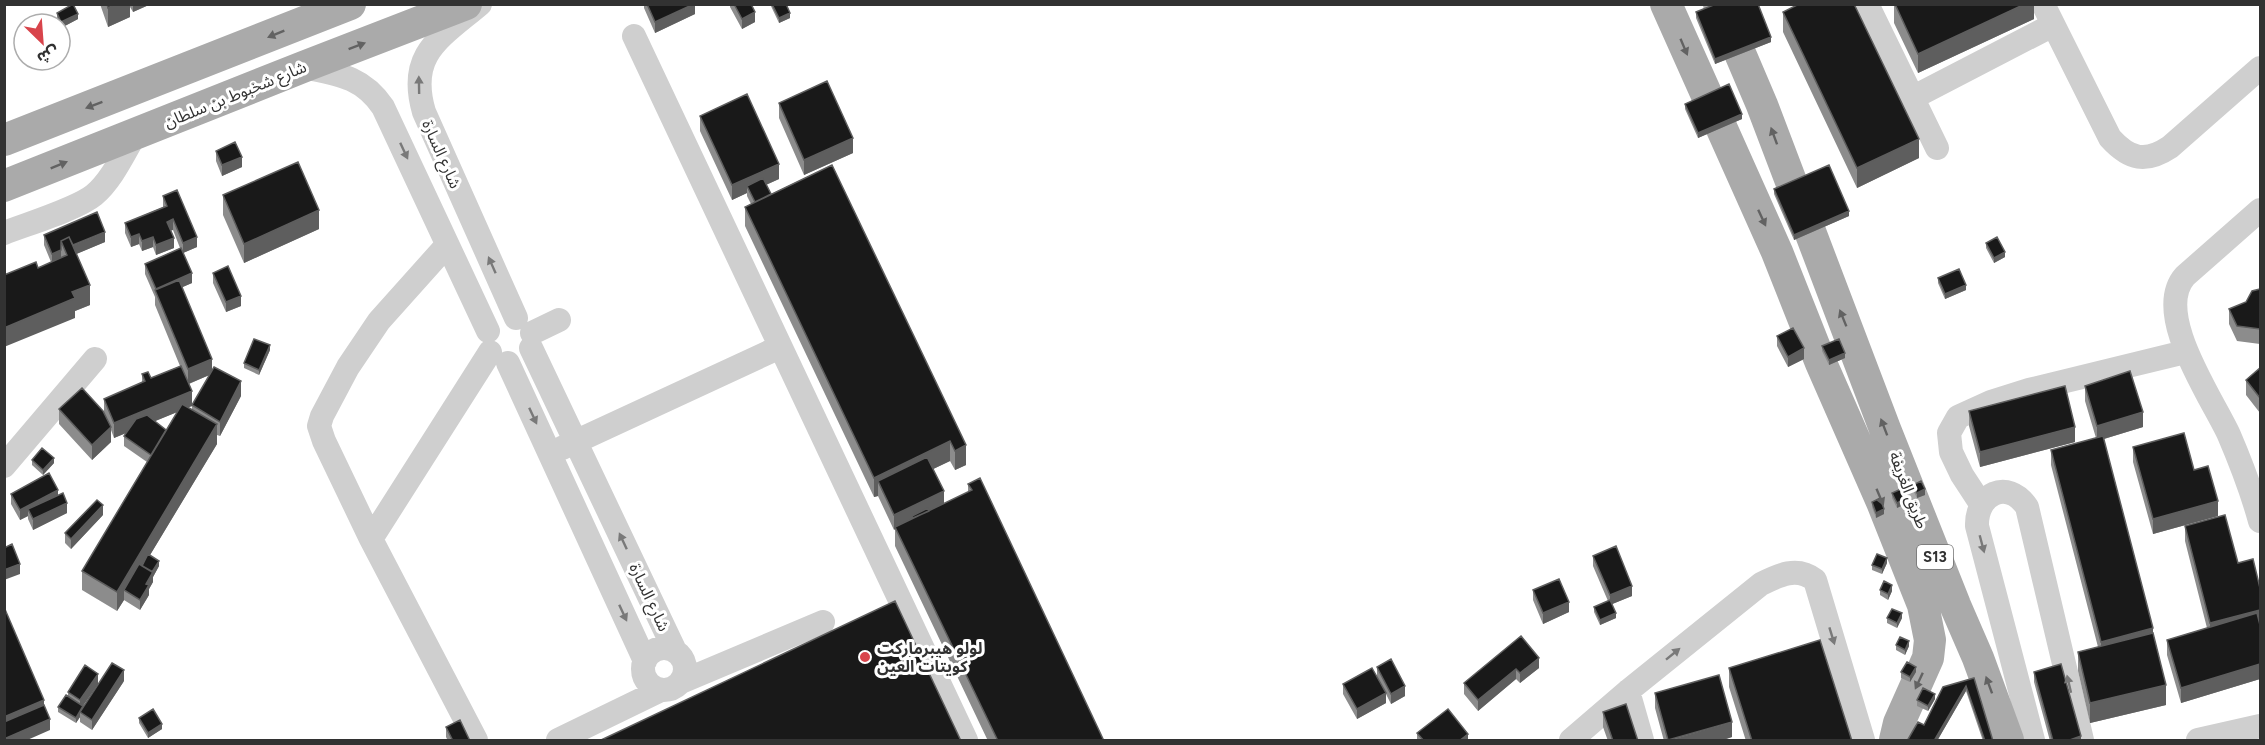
<svg xmlns="http://www.w3.org/2000/svg" width="2265" height="745" font-family="Figtree,'Noto Sans Arabic',sans-serif">
<style>
.lines{fill:none;stroke-linecap:round;stroke-linejoin:round}
.minor{stroke:#cfcfcf;stroke-width:24}
.major{stroke:#aaa;stroke-width:32}
.wall{fill:#8c8c8c;fill-rule:evenodd}
.shaded-wall{fill:#5e5e5e}
.building{fill:#191919;stroke:#5e5e5e;stroke-width:1.5}
.oneway{fill:#626262}
.oneway2{fill:#797979}
.poi-dot{fill:#d8444b;stroke:#fff;stroke-width:2}
.labels{text-anchor:middle;stroke-width:6;stroke-linejoin:round;paint-order:stroke}
.shield{fill:#fff;stroke:#707070;stroke-width:1.5}
.shield-label{font-size:15px;font-weight:bold;fill:#323232}
.street-label{font-size:16px;fill:#323232;stroke:#fff}
.poi-label{font-size:16px;font-weight:bold;fill:#323232;stroke:#fff;text-anchor:start}
</style>
<rect width="100%" height="100%" fill="#fff"/>
<g class="lines">
<path class="minor" d="M480,4c-40,34 -73,50 -56,108l92,206
M1867,4l70,144
M2043,4l67,134c20,22 36,25 60,9l90,-79
M634,36l332,704
M303,67c34,7 59,9 80,40l105,224
M1912,98l141,-73
M2260,210l-75,66c-33,37 27,122 44,159 12,28 23,57 31,86
M4,233c23,-9 73,-24 90,-38 18,-15 30,-42 42,-62
M447,245l-68,76 -31,46 -26,49 -3,10 5,15 47,98 105,201
M532,333l27,-13
M531,348l144,303
M508,363l137,298
M562,448l218,-101
M4,466l91,-107
M1981,504l-19,-29 -11,-23 -2,-19 9,-16 33,-15 38,-12 156,-38
M371,539l119,-187
M643 669a21 21 0 1 1 42 0a21 21 0 1 1-42 0Z
M681,682l142,-60
M1628,691l14,49
M558,740l103,-50
M1571,740l57,-49 133,-107c18,-9 36,-18 54,-4l48,160
M2033,740l-56,-214c-1,-32 30,-48 50,-19l55,233
M2198,740l62,-14"/>
<path class="major" d="M1666,4l111,248 44,111 61,139 41,103 7,35 -2,18 -29,65 -4,17
M1719,4l43,101 123,324 70,176 23,53 30,82
M4,140l346,-136
M4,186l299,-119 163,-63"/>
</g>
<path class="wall" d="M100,4h51l-18,8 -3,-5v10l-22,10z
M644,4h51v10l-40,19 -11,-25z
M730,4h21l4,18 -13,7 -12,-22z
M770,4h16l4,14 -11,5z
M1894,4h140v15l-116,54 -24,-50z
M1696,12l75,30 -56,22 -19,-46z
M1783,12l136,146 -62,30 -74,-156z
M57,13l21,6 -17,9 -4,-10z
M779,103l74,50 -49,22 -25,-57z
M1685,104l57,15 -44,19 -13,-29z
M700,116l79,63 -13,6 5,9 61,-29 134,300 -11,5 -5,-9 -17,8 11,35 24,-12v-8l136,257h-116l-93,-195v-17l-1,1 -16,-34 -4,1 -129,-271v-19l6,-3 -4,-8v-3l-15,7 -32,-69z
M216,151l26,16 -20,9 -6,-15z
M1774,189l75,27 -55,24 -20,-46z
M223,195l96,34 -75,34 -21,-48z
M163,196l34,51 -14,6 9,30 -10,4 30,83 29,26 -21,40 -3,-1v9l-67,111 9,11 -6,11v5l-4,7v6l-9,15 -16,-10 -7,11 -35,-21v-19l65,-109 -23,-16v-10l2,-3 -12,5 -3,-8v12l-19,18 -33,-36v-15l45,3v-13l38,-16v-9l9,4 29,-12 -25,-61v-8l-10,-23v-10l35,-16 -7,-18h-3l4,18 -18,7 -3,-8 -11,4 -3,-7 -8,3 -6,-14v-10l38,-16zM209,375l-17,30v5l-4,-3 4,-1 -3,-22zM177,412l-11,18 -11,-9z
M44,235l61,7 -29,12 14,51 -15,6v7l-37,-50 13,-6 -7,-17z
M1986,243l19,14 -11,6 -8,-15z
M213,273l28,33 -15,6 -13,-29z
M1938,278l28,12 -21,9 -7,-16z
M2260,289v55l-23,-3 -8,-17v-15l17,-7z
M1777,336l27,23 -16,8 -11,-21z
M1822,346l23,12 -16,7 -7,-14z
M270,350l-11,25 -15,-7v-5z
M2260,368v45l-14,-18v-15z
M2085,386l58,41 -39,12 49,195 13,71 -76,18 -12,-52v-19l20,-5 -47,-182v-15l45,-12 -11,-37z
M1969,411l106,31 -95,25 -11,-41z
M2133,447l61,23 24,46 -65,18 -20,-72z
M32,460l22,3 -11,12 -11,-10z
M1913,485l12,10 -8,3 -4,-8z
M1892,493l13,11 -8,4 -5,-10z
M11,494l47,1 9,18 -34,17 -5,-11v-3l-8,4 -9,-16z
M1872,502l12,12 -8,4 -4,-11z
M103,515l-32,34 -6,-6v-10z
M2185,526l53,37 22,25v91l-79,24 -14,-48v-15l40,-12 -22,-87z
M1593,556l39,40 -20,8 4,14 -16,7 -6,-13v-5l14,-6 -15,-35z
M1887,563l-5,11 -10,-4v-5z
M1533,590l36,22 -26,12 -10,-24z
M1880,590l12,1 -4,9 -8,-5z
M1887,618h15l-5,10 -10,-5z
M1521,636l18,32 -19,15 -4,-4 -38,32 -14,-17v-11z
M1896,645l13,1 -4,9 -9,-5z
M1377,667l28,29 -14,8 -5,-10v9l-29,16 -14,-25v-10l34,-7z
M1729,668l123,73h-106l-17,-54z
M1901,672h15l-6,10 -9,-4z
M2034,672l47,69h-31l-16,-59z
M1974,678l19,63h-10l-17,-50 -29,50h-30z
M124,681l-32,49 -12,-8v-5l-4,6 -18,-11v-5l10,-10v-5l30,-8 -15,22z
M1655,693l77,44 -12,4h-56l-9,-33z
M1935,699l-7,12 -11,-5v-6z
M1603,712l35,29h-30l-5,-14z
M139,718l23,11 -14,9 -9,-15z
M446,727l24,14h-22l-2,-4z
M1417,733l51,8h-51z"/>
<path class="shaded-wall" d="M115,4h15v13l-22,10v-19z
M133,4h18l-18,8z
M695,4v10l-40,19v-11z
M2025,4h9v15l-116,54v-19z
M755,12v10l-13,7v-10z
M790,13v5l-11,5v-5z
M78,14v5l-17,9v-6z
M1771,37v5l-56,22v-5z
M1742,114v5l-44,19v-5z
M853,138v15l-49,22v-15z
M1919,139v19l-62,30v-20z
M242,157v10l-20,9v-11z
M779,164v15l-29,13 -3,-6v7l-15,7v-15z
M319,210v19l-75,34v-19z
M1849,211v5l-55,24v-5z
M173,219v11l-6,2v-10z
M105,232v10l-38,16v-3l-2,-6z
M139,234v10l-8,3v-10z
M153,237v10l-11,4v-10z
M197,237v10l-14,6v-10z
M174,238v10l-18,7v-10z
M61,250v10l-9,4v-10z
M2005,252v5l-11,6v-5z
M192,273v10l-34,15 -2,-6v-3z
M90,285v20l-15,6v7l-71,29v-19l68,-36z
M1966,285v5l-21,9v-5z
M241,296v10l-15,6v-10z
M270,345v5l-11,25v-5z
M1804,348v11l-16,8v-10z
M1845,353v5l-16,7v-5z
M212,359v15l-24,10v-15z
M241,381v15l-21,40v-14z
M192,391v15l-78,32v-15z
M2143,412v15l-46,14v-15z
M217,424v20l-76,126 -17,20v10l-7,11v-19z
M111,427v15l-19,18v-15z
M2075,427v15l-95,25v-15z
M950,441v20l-67,32 -5,-12v15l-4,1v-19z
M966,445v20l-11,5v-19z
M54,458v5l-11,12v-5z
M1925,489v6l-8,3v-5z
M58,490v10l-30,9v7l-8,4v-10z
M944,491v15l-32,10v5l-17,6v2l-1,1v-15z
M1905,499v5l-8,4v-5z
M2218,501v15l-65,18v-15z
M67,503v10l-34,17v-11z
M103,505v10l-32,34v-10z
M1884,509v5l-8,4v-5z
M1887,558v5l-5,11v-5z
M159,561v5l-6,11v5l-4,7v6l-9,15v-10l6,-16z
M20,564v10l-16,6v-10z
M1892,585v6l-4,9v-6z
M1632,586v10l-22,9v-10z
M1569,602v10l-26,12v-11z
M2260,610v15l-50,13v-15z
M1616,613v5l-16,7v-5z
M1902,613v5l-5,10v-5z
M2153,628v15l-52,14v-15z
M1909,641v5l-4,9v-5z
M1539,658v10l-19,15v-10z
M2260,664v15l-79,24v-15z
M1916,667v5l-6,10v-5z
M1516,669v10l-38,32v-11z
M124,670v11l-32,49v-10z
M98,674v10l-18,26v-10z
M2166,685v20l-76,18v-20z
M1405,686v10l-14,8v-10z
M1966,686v5l-29,50h-3z
M1386,693v10l-29,16v-10z
M1935,694v5l-7,12v-5z
M44,700v15l-40,17v-15z
M83,706l-3,6v5l-4,6v-5z
M50,719v11l-25,11h-21v-2z
M1732,722v15l-12,4h-52z
M162,724v5l-14,9v-5z
M1468,734v7h-9z
M2081,736v5h-14z"/>
<path class="building" d="M73,4l5,10 -17,8 -4,-9z
M107,4h8l-7,4z
M647,4h47l-39,18z
M734,4h17l4,8 -13,7z
M772,4h14l4,9 -11,5z
M1716,4h42l13,33 -56,22 -19,-47z
M1799,4h55l65,135 -62,29 -74,-156z
M1895,4h130l-107,50z
M827,81l26,57 -49,22 -25,-57z
M1729,84l13,30 -44,19 -13,-29z
M747,94l32,70 -47,21 -32,-69z
M235,142l7,15 -20,8 -6,-14z
M298,162l21,48 -75,34 -21,-49z
M832,165l134,280 -11,6 -5,-10 -76,37 -129,-271z
M1829,165l20,46 -55,24 -20,-46z
M763,178l8,16 -16,8 -8,-16z
M177,190l20,47 -14,6 -10,-24 -6,3 7,16 -18,7 -3,-8 -11,4 -3,-7 -8,3 -6,-14 42,-17 -4,-10z
M97,212l8,20 -32,13 -4,-8 -8,4v9l-9,4 -8,-19z
M69,237l21,48 -18,7 3,6 -71,30v-53l32,-13 2,6 29,-13 -6,-14z
M1997,237l8,15 -11,6 -8,-15z
M181,248l11,25 -36,16 -11,-25z
M228,266l13,30 -15,6 -13,-29z
M1959,269l7,16 -21,9 -7,-16z
M179,280l33,79 -24,10 -33,-79z
M2260,289v40l-23,-3 -8,-17 17,-7 6,-11z
M1793,328l11,20 -16,9 -11,-21z
M254,339l16,6 -11,25 -15,-7z
M1839,339l6,14 -16,7 -7,-14z
M181,366l11,25 -78,32 -10,-24 41,-18 -3,-7 6,-2 3,6z
M214,367l27,14 -21,41 -28,-17z
M2260,368v30l-14,-18z
M2130,371l13,41 -46,14 -12,-40z
M2065,386l10,41 -95,25 -11,-41z
M82,388l21,23 8,16 -19,18 -33,-36z
M182,404l35,20 -100,168 -35,-21z
M147,415l19,15 -15,25 -27,-19 12,-17z
M2184,433l10,37 14,-4 10,35 -65,18 -20,-72z
M2103,436l50,192 -52,14 -50,-192z
M42,448l12,10 -11,12 -11,-10z
M927,457l17,34 -50,24 -16,-34z
M49,473l9,17 -38,20 -9,-16z
M980,478l124,263h-106l-103,-214 77,-37 -4,-6z
M1921,481l4,8 -8,4 -4,-8z
M1901,489l4,10 -8,4 -5,-10z
M63,493l4,10 -34,16 -5,-10z
M1880,498l4,11 -8,4 -4,-11z
M97,500l6,5 -32,34 -6,-6z
M928,508l1,3 -16,7 -1,-2z
M2225,515l13,48 15,-4 7,29v22l-50,13 -25,-97z
M12,544l8,20 -16,6v-22z
M1616,546l16,40 -22,9 -17,-39z
M148,554l11,7 -7,11 -10,-6z
M1877,554l10,4 -5,11 -10,-4z
M139,564l14,8 -7,12 3,1 -9,15 -16,-10z
M1559,579l10,23 -26,11 -10,-23z
M1884,581l8,4 -4,9 -8,-4z
M1610,600l6,13 -16,7 -6,-13z
M895,601l66,140h-362z
M4,607l40,93 -40,17z
M1892,609l10,4 -5,10 -10,-5z
M2257,613l3,12v39l-79,24 -14,-48z
M2153,633l13,52 -76,18 -12,-51z
M1521,636l18,22 -19,15 -4,-4 -38,31 -14,-17z
M1900,637l9,4 -4,9 -9,-5z
M1820,640l32,101h-100l-23,-73z
M1391,659l14,27 -14,8 -14,-27z
M1907,662l9,5 -6,10 -9,-5z
M112,663l12,7 -32,50 -12,-8z
M2061,664l20,72 -14,5h-14l-19,-69z
M85,665l13,9 -18,26 -12,-8z
M1372,668l14,25 -29,16 -14,-25z
M1719,675l13,47 -64,18 -13,-47z
M1974,678l19,63h-8l-19,-55 -32,55h-27l11,-19 6,3 19,-38z
M1923,688l12,6 -7,12 -11,-6z
M66,695l17,11 -7,12 -18,-11z
M1626,704l12,37h-25l-10,-29z
M44,705l6,14 -46,20v-17z
M153,709l9,15 -14,9 -9,-15z
M1448,709l20,25 -9,7h-35l-7,-8z
M460,720l10,21h-17l-7,-14z"/>
<defs><path id="oneway-solid" d="M-6-.8H1V-3.2L6.5 0L1 3.2V.8H-6Z" transform="scale(1.5)"/></defs>
<g class="oneway">
<use href="#oneway-solid" transform="translate(276 34) rotate(158)"/>
<use href="#oneway-solid" transform="translate(357 46) rotate(-21)"/>
<use href="#oneway-solid" transform="translate(1684 47) rotate(67)"/>
<use href="#oneway-solid" transform="translate(94 105) rotate(159)"/>
<use href="#oneway-solid" transform="translate(1774 136) rotate(-110)"/>
<use href="#oneway-solid" transform="translate(59 165) rotate(-22)"/>
<use href="#oneway-solid" transform="translate(1762 218) rotate(65)"/>
<use href="#oneway-solid" transform="translate(1843 318) rotate(-112)"/>
<use href="#oneway-solid" transform="translate(1884 427) rotate(-111)"/>
<use href="#oneway-solid" transform="translate(1880 497) rotate(67)"/>
<use href="#oneway-solid" transform="translate(1919 681) rotate(115)"/>
<use href="#oneway-solid" transform="translate(1989 685) rotate(-110)"/>
</g>
<g class="oneway2">
<use href="#oneway-solid" transform="translate(419 85) rotate(-91)"/>
<use href="#oneway-solid" transform="translate(404 151) rotate(65)"/>
<use href="#oneway-solid" transform="translate(492 265) rotate(-114)"/>
<use href="#oneway-solid" transform="translate(533 416) rotate(65)"/>
<use href="#oneway-solid" transform="translate(623 541) rotate(-115)"/>
<use href="#oneway-solid" transform="translate(1982 544) rotate(75)"/>
<use href="#oneway-solid" transform="translate(623 613) rotate(65)"/>
<use href="#oneway-solid" transform="translate(1832 636) rotate(73)"/>
<use href="#oneway-solid" transform="translate(1673 654) rotate(-39)"/>
<use href="#oneway-solid" transform="translate(2069 684) rotate(-103)"/>
</g>
<circle class="poi-dot" cx="865" cy="657" r="6"/>
<g class="labels">
<rect class="shield" x="1917" y="545" width="36" height="24" rx="4.5"/>
<g class="shield-label">
<text x="1935" y="562">S13</text>
</g>
<g class="street-label">
<text transform="translate(235 94) rotate(-22)" y="6">شارع شخبوط بن سلطان</text>
<text transform="translate(442 154) rotate(66)" y="6">شارع السارة</text>
<text transform="translate(1909 490) rotate(69)" y="6">طريق الغريفة</text>
<text transform="translate(650 597) rotate(65)" y="6">شارع السارة</text>
</g>
<g class="poi-label">
<text x="877" y="654">لولو هيبرماركت<tspan x="877" dy="18">كويتات العين</tspan></text>
</g>
</g>
<rect width="2265" height="745" fill="none" stroke="#323232" stroke-width="12"/>
<g transform="translate(42 42) rotate(155)"><circle r="28" fill="#ffffff" stroke="#adadad" stroke-width="1.5"/>
<path d="M0-4.5L10 22L0 15L-10 22Z" fill="#d8444b"/>
<text y="-9" font-size="16" font-weight="bold" text-anchor="middle" fill="#323232">ش</text>
</g>
</svg>
